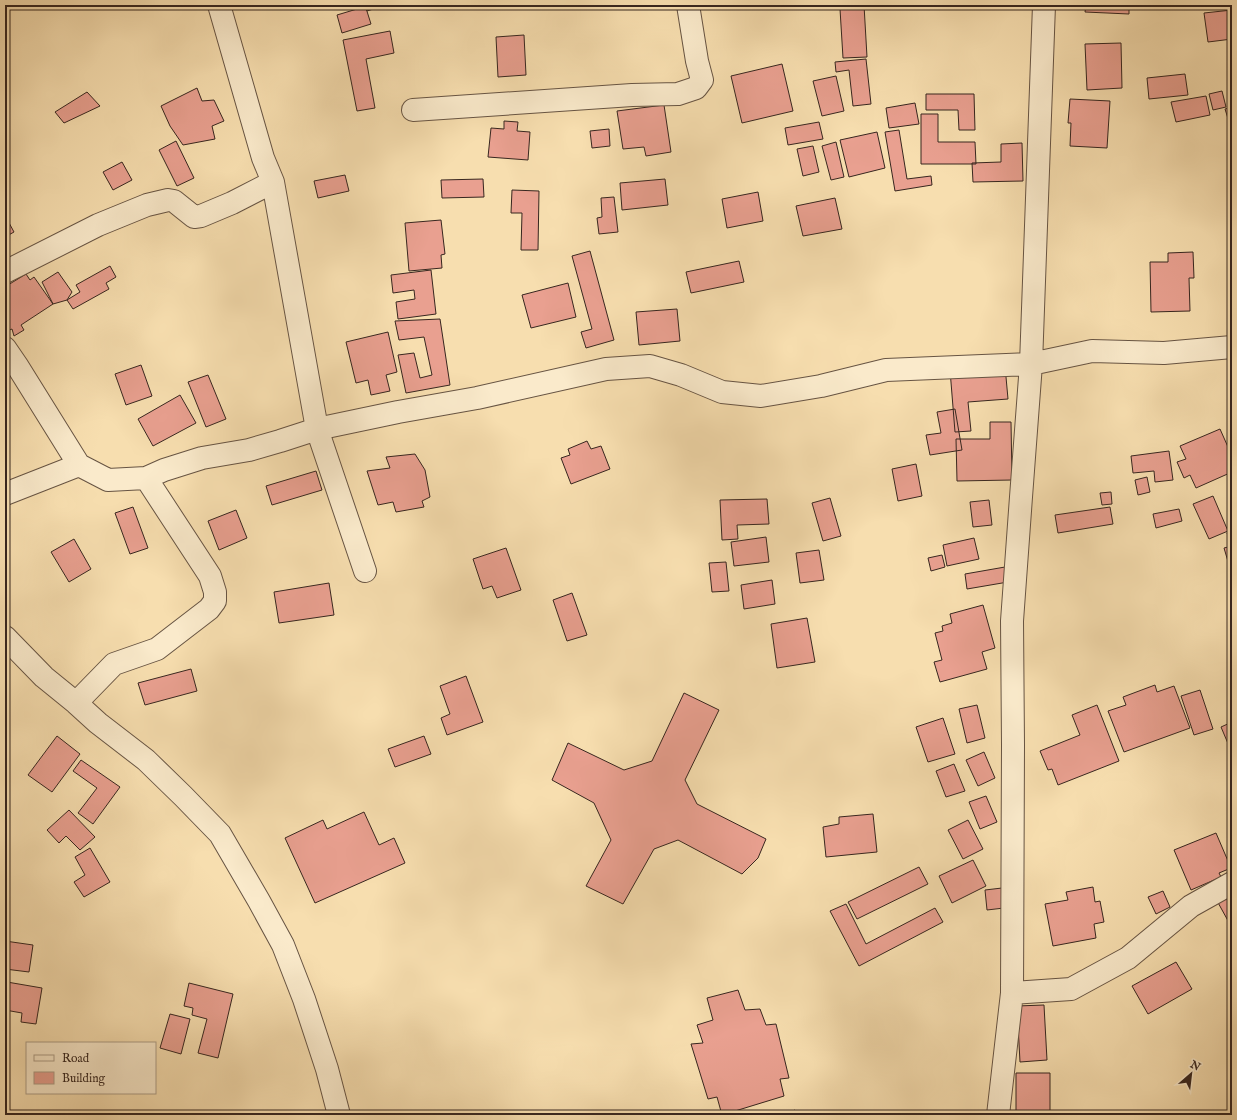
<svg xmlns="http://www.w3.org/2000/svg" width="1237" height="1120" font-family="'IM FELL English',serif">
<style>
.building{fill:#e9a090;stroke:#37261f}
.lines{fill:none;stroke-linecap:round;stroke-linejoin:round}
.minor-casing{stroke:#675443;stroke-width:24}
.minor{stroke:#faeacb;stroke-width:22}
</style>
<rect width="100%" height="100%" fill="#f7deaf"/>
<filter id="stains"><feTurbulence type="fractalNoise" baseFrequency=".005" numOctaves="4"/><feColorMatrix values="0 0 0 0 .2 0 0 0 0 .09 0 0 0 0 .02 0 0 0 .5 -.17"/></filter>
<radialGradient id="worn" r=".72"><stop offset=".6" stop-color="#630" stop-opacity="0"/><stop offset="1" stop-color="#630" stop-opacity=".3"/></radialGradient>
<path class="building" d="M356,5h9l6,19 -29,9 -5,-18 20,-6z
M365,5h21l-19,6z
M834,5h30l3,52 -24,1 -3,-49h-5z
M1086,5h43v9l-44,-2z
M1232,10v29l-24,3 -4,-29z
M390,31l4,22 -28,6 9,49 -18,3 -14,-71z
M524,35l2,40 -28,2 -2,-40z
M1121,43l1,45 -35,2 -2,-46z
M866,59l5,45 -18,2 -4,-36 -13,2 -1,-10z
M782,64l11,47 -51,12 -11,-47z
M1185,74l3,21 -39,4 -2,-21z
M836,76l8,35 -22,5 -9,-35z
M197,88l5,13 12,-1 10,21 -12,5 3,13 -32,6 -13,-19 -9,-20z
M1222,91l4,16 -13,3 -4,-16z
M87,92l13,14 -36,17 -9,-11z
M926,94h48l1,36h-16l-1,-20h-32z
M1206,96l4,19 -34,7 -5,-20z
M1070,99l40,2 -3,47 -37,-2 1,-23h-3z
M915,103l4,21 -30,4 -3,-20z
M664,105l7,47 -25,4 -2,-9 -21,2 -6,-38z
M1232,107v18h-2l-5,-16z
M921,114h17v28h37l1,22h-55z
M504,121l14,1 -1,9 13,1 -2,28 -40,-3 3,-29 13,1z
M819,122l4,17 -35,6 -3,-17z
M609,129l1,17 -18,2 -2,-17z
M899,130l8,49 24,-3 1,9 -37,6 -10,-59z
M877,132l8,36 -36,9 -9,-37z
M176,141l18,37 -17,8 -18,-36z
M836,142l8,35 -13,3 -9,-34z
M1022,143l1,38 -50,1 -1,-19 29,-1v-18z
M813,146l6,26 -16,4 -6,-27z
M122,162l10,18 -19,10 -10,-18z
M345,175l4,16 -31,7 -4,-17z
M483,179l1,18 -42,1 -1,-18z
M665,179l3,26 -46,5 -2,-27z
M512,190l27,1 -1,59h-17l1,-37h-11z
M758,192l5,29 -36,7 -5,-29z
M614,197l4,35 -19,2 -2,-16 5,-1 -1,-19z
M835,198l7,31 -39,7 -7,-30z
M441,220l4,34 -4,1 1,13 -33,3 -4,-48z
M8,221l6,11 -9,5v-15z
M590,251l24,89 -28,8 -5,-16 11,-3 -20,-73z
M1193,252l1,26h-5l1,33 -39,1 -1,-50h18v-9z
M739,261l5,21 -53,11 -5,-21z
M110,266l6,11 -10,6 3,6 -36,20 -6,-9 13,-8 -4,-7z
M431,270l5,44 -38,5 -2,-17 19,-3 -1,-9 -21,3 -2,-18z
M58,272l14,20 -5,8 -14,4 -11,-22z
M26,274l4,6 4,-3 19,27 -32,21 3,5 -10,6 -2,-7 -5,2 -2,-3v-48l3,5z
M568,283l8,34 -45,11 -9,-33z
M677,309l3,32 -41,4 -3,-33z
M440,319l10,66 -44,8 -8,-38 16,-2 6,25 12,-3 -8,-38 -25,3 -4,-19z
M388,332l9,40 -11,3 4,16 -19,4 -3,-15 -12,3 -10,-41z
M141,365l11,31 -26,9 -11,-31z
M1005,366l3,33 -40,3 3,29 -16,1 -5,-62z
M208,375l18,44 -20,8 -18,-45z
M180,395l16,28 -43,23 -15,-27z
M955,409l7,41 -32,5 -4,-20 15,-2 -4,-21z
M990,422h21l1,58 -55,1 -1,-42h34z
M1220,429l12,27v16l-36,16 -6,-13 -6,3 -7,-16 9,-3 -6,-13z
M587,441l4,8 10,-3 9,23 -39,15 -10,-26 9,-3 -2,-6z
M1169,451l4,29 -18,2 -1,-11 -21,2 -2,-17z
M415,454l10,16 5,27 -8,4 2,6 -28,5 -3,-10 -15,3 -11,-34 23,-3 -4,-11z
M916,464l6,32 -24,5 -6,-32z
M316,471l6,19 -50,15 -6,-19z
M1147,477l3,15 -12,3 -3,-15z
M1111,492l1,12 -10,1 -2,-12z
M1213,496l15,35 -19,8 -16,-35z
M830,498l11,38 -18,5 -11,-38z
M767,499l2,25 -32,1 1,14 -16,1 -2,-40z
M989,500l3,25 -19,2 -3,-25z
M133,507l15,41 -18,6 -15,-41z
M1110,507l3,17 -55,9 -3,-18z
M1179,509l3,12 -26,7 -3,-14z
M236,510l11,28 -28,12 -11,-29z
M1232,531v7l-3,1 -2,-6z
M766,537l3,25 -35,4 -3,-24z
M974,538l5,21 -32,7 -4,-21z
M74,539l17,30 -22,13 -18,-30z
M1232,546v29l-8,-27z
M506,548l15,42 -24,8 -5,-12 -9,3 -10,-30z
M819,550l5,30 -24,3 -4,-30z
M942,555l3,12 -14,4 -3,-13z
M726,562l3,29 -17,1 -3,-29z
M1005,567l3,15 -41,7 -2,-15z
M772,580l3,24 -31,5 -3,-24z
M329,583l5,32 -55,8 -5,-31z
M572,593l15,42 -20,6 -14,-41z
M983,605l12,43 -13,4 5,17 -47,13 -6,-20 8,-2 -7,-27 8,-2 -1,-5 10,-3 -2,-9z
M807,618l8,44 -38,6 -6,-44z
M191,669l6,22 -52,14 -7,-22z
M466,676l17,46 -36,13 -6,-17 9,-4 -10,-28z
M1155,685l2,7 17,-6 16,42 -66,24 -16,-41 18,-6 -3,-8z
M1200,690l13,39 -19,6 -13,-39z
M684,693l35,17 -34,70 12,24 69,35 -8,19 -16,16 -64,-34 -24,9 -31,55 -37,-18 25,-46 -17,-37 -42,-23 16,-37 56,27 28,-9z
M977,705l8,33 -18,5 -8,-34z
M1097,705l22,56 -61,24 -6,-16 -4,1 -8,-19 40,-16 -8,-20z
M943,718l12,36 -27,8 -12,-35z
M1232,722v31l-11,-26z
M57,736l23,18 -28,38 -24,-17z
M424,736l7,18 -36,13 -7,-18z
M984,752l11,26 -17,8 -12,-26z
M81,760l39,27 -27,37 -15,-11 19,-25 -24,-17z
M954,764l11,27 -19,6 -10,-26z
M986,796l11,26 -17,7 -11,-27z
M69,810l26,27 -15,13 -14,-14 -7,7 -12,-13z
M364,812l15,33 15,-7 11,25 -90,40 -30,-65 38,-18 4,9z
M873,814l4,38 -51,5 -3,-30 16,-3v-7z
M968,820l15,29 -20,10 -15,-29z
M1216,833l15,35 -12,5 2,4 -30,13 -17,-40z
M90,848l20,34 -26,15 -10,-15 11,-7 -10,-18z
M973,860l13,26 -34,17 -13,-27z
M919,867l9,17 -71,35 -9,-17z
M1093,887l2,15 5,-1 4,21 -10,2 2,14 -43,8 -8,-42 23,-4 -2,-8z
M1002,888l2,20 -17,2 -2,-20z
M1232,890v38l-16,-29z
M1163,891l7,16 -14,7 -8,-17z
M846,904l20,40 69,-36 8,14 -84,44 -29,-55z
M5,941l28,4 -4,27 -24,-3z
M1176,962l16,27 -44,25 -16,-28z
M7,982l35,6 -6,36 -15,-2 1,-9 -17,-3v-14z
M189,983l44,11 -15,64 -20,-5 9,-34 -15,-4 1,-7 -9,-2z
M738,990l7,20 15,-1 6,16 10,-1 13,54 -9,1 4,17 -62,19 -5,-18 -9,2 -17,-55 12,-1 -6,-18 16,-5 -6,-22z
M1044,1005l3,55 -27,2 -3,-56z
M170,1014l20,5 -9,35 -21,-6z
M1016,1073h34v42h-34z
M795,1110l2,5h-14z"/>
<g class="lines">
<defs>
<path id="minor" d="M219,5l44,153 10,24 44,247 48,142
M413,110l219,-15 46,-1 18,-6 6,-8 -5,-19 -9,-56
M5,272l93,-47 49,-20 21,-5 6,1 20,16 7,-1 31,-13 41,-21
M5,348l13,19 61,98
M5,494l74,-29 29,15 38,-2 18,-8 38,-12 47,-8 31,-9 37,-12 81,-17 79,-14 129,-29 44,-3 31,9 41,17 39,4 60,-10 65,-16 145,-6 61,-13 72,2 68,-6
M5,637l39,40 32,26 22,20 48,37 37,36 37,38 39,67 24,44 21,54 23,70 12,46
M76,703l38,-39 43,-15 52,-40 6,-8v-9l-5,-16 -64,-98
M1012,993l59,-4 57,-31 63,-52 41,-23
M998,1115l14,-122 1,-248 -1,-124 9,-124 10,-133 13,-359"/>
</defs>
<use href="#minor" class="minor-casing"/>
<use href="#minor" class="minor"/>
</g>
<rect width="1237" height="1120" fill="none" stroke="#f7deaf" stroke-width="20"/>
<rect x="6" y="6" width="1225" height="1108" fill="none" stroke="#37261f" stroke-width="2"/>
<rect x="10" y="10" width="1217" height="1100" fill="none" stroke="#37261f"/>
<rect x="26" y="1042" width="130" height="52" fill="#faeacb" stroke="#ac9c86"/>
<rect x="34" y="1055" width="20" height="6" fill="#faeacb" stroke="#ac9c86"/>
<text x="62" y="1062" font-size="12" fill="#37261f">Road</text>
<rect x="34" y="1072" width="20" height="12" fill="#e9a090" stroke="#ac9c86"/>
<text x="62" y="1082" font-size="12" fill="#37261f">Building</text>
<g transform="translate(1191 1074) rotate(28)" stroke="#faeacb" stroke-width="3" paint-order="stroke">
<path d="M0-3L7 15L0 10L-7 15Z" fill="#37261f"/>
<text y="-6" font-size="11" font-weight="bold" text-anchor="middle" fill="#37261f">N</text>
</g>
<rect width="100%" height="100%" filter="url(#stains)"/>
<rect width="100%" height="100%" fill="url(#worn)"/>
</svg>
